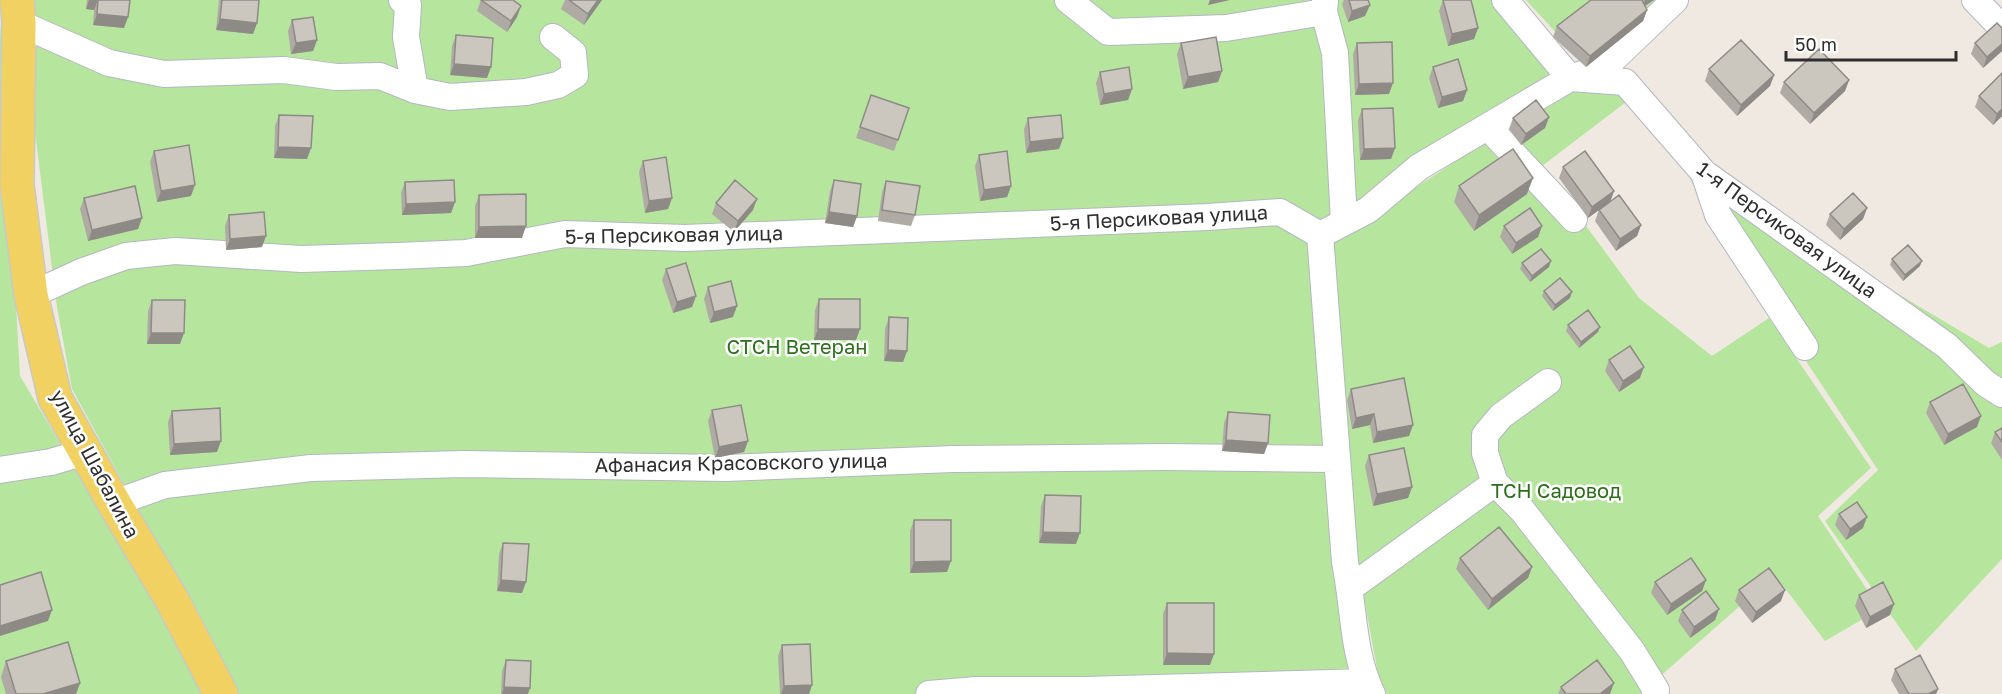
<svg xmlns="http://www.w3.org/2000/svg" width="2002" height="694" font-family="'Golos Text',sans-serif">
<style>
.green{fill:#b6e59e}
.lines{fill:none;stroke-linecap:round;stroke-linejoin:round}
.minor-casing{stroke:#b4b7c1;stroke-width:28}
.major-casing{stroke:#c9c9c9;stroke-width:36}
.minor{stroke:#fff;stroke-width:26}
.major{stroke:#f2d163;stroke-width:33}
.wall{fill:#afaba4}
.shaded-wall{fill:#8e8b86}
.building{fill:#cbc7bf;stroke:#8e8b86;stroke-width:1.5}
.labels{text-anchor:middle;stroke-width:5;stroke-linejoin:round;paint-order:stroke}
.street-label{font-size:20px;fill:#2e2e2e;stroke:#fff}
.park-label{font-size:20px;fill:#2c6e1b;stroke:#fff}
</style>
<rect width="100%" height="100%" fill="#efe9e1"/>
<path class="green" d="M22,0h1488l63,68 -246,169 23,320 29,137h-1140l-167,-305 -15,-82 -23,-183z
M1526,0h129l-71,63z
M0,20l20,356 189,318h-209z
M1612,73l18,26 -88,67 97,132 73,58 57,-38 102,150 -53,48 62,93 -55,32 -50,-66 -135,119h-253l-9,-20 -19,-103 -27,-329 241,-157z
M1684,167l305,181 13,-6v217l-86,92 -91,-130 53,-51 -170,-257z"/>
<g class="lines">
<defs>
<path id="minor" d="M1068,0l40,32 118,-4 98,-16
M1325,0l-1,12 11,41 9,169
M1505,0l65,78 55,4 79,91 243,173 38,37 17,11
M1975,0l27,28
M19,23l90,40 55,11 120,-4 52,7 44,-1 35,14 -9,-53 2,-32 -6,-5
M415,90l35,7 76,-5 32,-7 17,-10 -2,-22 -20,-16
M1488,127l86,92
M1704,173l14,42 87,132
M1320,235l25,327c9,44 7,91 27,132
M1320,235l48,-25 51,-43 151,-89 36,-12 69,-66
M31,295l50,-23 45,-16 49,-5 126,8 96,-3 69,-3 99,-19 120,4 523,-21 72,-5 40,23
M0,470l51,-8 34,-10
M1495,483l27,27 110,141 24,39 -1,4
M114,503l51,-18 146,-17 154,-4 261,4 227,-9 212,-2 171,2
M1350,588l145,-105 -10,-30v-18l16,-19 47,-34
M929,694l47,-4h108l282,-8"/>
<path id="major" d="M17,0l2,23 -2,162 14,110 24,103 59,105 58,97 49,94"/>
</defs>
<use href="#minor" class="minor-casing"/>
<use href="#major" class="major-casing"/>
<use href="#minor" class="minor"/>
<use href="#major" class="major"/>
</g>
<path class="wall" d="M87,0h43l-2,17 -4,11 -31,-3 1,-15 -8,-1z
M219,0h40l-2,23 -4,11 -37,-4z
M481,0l36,17 -10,15 -30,-21z
M565,0h37l-18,25 -23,-16z
M1344,0h24l-3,16 -17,6 -6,-18z
M1443,0l35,28 -4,11 -26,7 -9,-35z
M1591,0h63l-9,6 2,4 -4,11 -57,46 -33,-30 4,-11z
M292,20l25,20 -4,11 -22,3 -3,-23z
M2002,28v23l-19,17 -12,-14 4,-11z
M456,35l31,43 -37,-3 2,-29z
M1181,43l41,28 -4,11 -35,7 -6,-35z
M1357,43l32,51 -34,1 -2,-41z
M1433,67l34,23 -4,11 -25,7 -9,-30z
M1709,69l65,6 -4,11 -33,30 -32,-35z
M1100,72l32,17 -4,11 -28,5 -4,-22z
M2002,73v43l-9,9 -18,-18 4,-11z
M1849,80l-4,11 -35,33 -30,-31 4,-11z
M871,95l38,13 -15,43 -38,-13z
M1362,109l33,39 -4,11 -31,1 -2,-40z
M279,115l32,33 -4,11 -33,-1 1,-32z
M1549,117l-4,11 -24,17 -12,-16 4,-11z
M1028,118l35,20 -4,11 -33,4 -2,-24z
M154,151l37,45 -34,6 -7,-40z
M979,155l32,31 -4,11 -27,4 -5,-35z
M643,161l29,37 -4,11 -23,4 -6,-41z
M1563,167l51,24 -4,11 -22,16 -29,-40z
M834,180l23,36 -4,11 -28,-4 5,-32z
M886,181l29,34 -4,11 -33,-5 4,-29z
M405,182l50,20 -4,11 -49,2 -1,-22z
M1459,186l68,8 -53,37 -20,-29z
M479,195l43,43h-47v-32z
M84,198l58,20 -4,11 -50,12 -8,-32z
M716,203l37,7 -19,22 -22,-18z
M1867,208l-4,11 -23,21 -14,-15 4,-11z
M1599,210l42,15 -4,11 -21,15 -21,-30z
M229,215l33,32 -36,3 -1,-24z
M1504,226h38l-4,11 -26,17 -12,-17z
M1892,259l28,7 -17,15 -13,-16z
M1522,263l27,4 -19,15 -10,-13z
M666,269l30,27 -4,11 -19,6 -11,-33z
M708,287l25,30 -23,6 -6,-24z
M1544,291l26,7 -17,13 -11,-15z
M819,299l37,41h-42l1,-30z
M152,300l28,44h-33l1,-33z
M889,317l18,34 -4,11 -19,-1 1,-32z
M1568,325l30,7 -19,16 -13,-17z
M1609,360l31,18 -21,14 -14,-21z
M1351,389l62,36 -4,11 -36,7 -3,-18 -18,4 -5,-29z
M1930,402l47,25 -33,18 -18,-32z
M712,410l36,31 -4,11 -29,6 -7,-37z
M172,411l45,41 -47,3 -2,-33z
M1228,412l40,31 -4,11 -42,-3 2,-28z
M2002,428v32l-11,-17 4,-11z
M1369,455l43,32 -4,11 -35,8 -8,-40z
M1045,495l31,49 -37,-1 2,-37z
M1839,514l24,14 -17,12 -11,-15z
M914,520l33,52 -37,1v-42z
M503,543l23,39 -4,11 -25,-2 2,-37z
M1460,558l72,9 -4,11 -40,32 -32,-41z
M1706,580l-4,11 -35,24 -16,-22 4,-11z
M1739,590l42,11 -29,22 -17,-22z
M1859,595l31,20 -24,13 -11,-22z
M1167,603l43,62h-47v-51z
M1719,609l-4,11 -25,18 -12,-17 4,-11z
M782,645l30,40 -3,9h-29l-2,-38z
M506,660l22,34h-27l1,-23z
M6,661l74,22 -4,11h-70l-5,-17z
M1895,669l43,20 -2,5h-37l-8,-14z
M1561,687l49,7h-52z"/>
<path class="shaded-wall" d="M89,0h9l-4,10 -8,-1z
M598,0h4l-18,25 4,-11z
M1210,0h20l-22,5z
M1645,0h9l-11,7z
M1370,5l-5,11 -17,6 4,-11z
M521,6l-4,11 -10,15 4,-11z
M1647,10l-4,11 -57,46 4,-11z
M97,14l31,3 -4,11 -31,-3z
M220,19l37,4 -4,11 -37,-4z
M1478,28l-4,11 -26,7 4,-12z
M317,40l-4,11 -22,3 5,-11z
M2002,44v7l-19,17 4,-11z
M454,64l37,3 -4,11 -37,-3z
M1222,71l-4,11 -35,7 5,-12z
M1774,75l-4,11 -33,30 4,-11z
M1849,80l-4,11 -35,33 4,-11z
M1393,83l-4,11 -34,1 4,-11z
M1132,89l-4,11 -28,5 4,-11z
M1467,90l-4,11 -25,7 4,-11z
M2002,109v7l-9,9 4,-11z
M1549,117l-4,11 -24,17 5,-11z
M1063,138l-4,11 -33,4 4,-11z
M278,147l33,1 -4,11 -33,-1z
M1395,148l-4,11 -31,1 4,-11z
M1533,178l-6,16 -53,37 5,-16z
M195,185l-4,11 -34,6 4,-11z
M1011,186l-4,11 -27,4 4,-11z
M1614,191l-4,11 -22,16 4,-11z
M672,198l-4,11 -23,4 4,-12z
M757,199l-4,11 -19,22 4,-11z
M455,202l-4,11 -49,2 4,-11z
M1867,208l-4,11 -23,21 4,-11z
M829,212l28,4 -4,11 -28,-4z
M142,218l-4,11 -50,12 4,-11z
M1641,225l-4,11 -21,15 4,-12z
M526,226l-4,12h-47l4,-11z
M1542,226l-4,11 -26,17 4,-11z
M266,236l-4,11 -36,3 4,-11z
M1551,261l-2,6 -19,15 2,-6z
M1922,261l-2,5 -17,15 2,-6z
M1572,292l-2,6 -17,13 2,-6z
M696,296l-4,11 -19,6 4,-11z
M737,306l-4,11 -23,6 4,-11z
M1600,327l-2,5 -19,16 2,-6z
M818,329h42l-4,11h-42z
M151,333h33l-4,11h-33z
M888,350l19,1 -4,11 -19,-1z
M1644,367l-4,11 -21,14 4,-11z
M1374,414l-4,11 -18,4 4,-11z
M1981,416l-4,11 -33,18 4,-11z
M1413,425l-4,11 -36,7 4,-11z
M1226,440l42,3 -4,11 -42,-3z
M221,441l-4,11 -47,3 4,-11z
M748,441l-4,11 -29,6 4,-11z
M1412,487l-4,11 -35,8 4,-12z
M1867,517l-4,11 -17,12 4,-11z
M1043,532l37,1 -4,11 -37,-1z
M951,561l-4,11 -37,1 4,-11z
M1532,567l-4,11 -40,32 4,-11z
M501,580l25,2 -4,11 -25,-2z
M1706,580l-4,11 -35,24 4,-11z
M1785,590l-4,11 -29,22 4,-11z
M1894,604l-4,11 -24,13 4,-11z
M1719,609l-4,11 -25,18 4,-11z
M52,610l-4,11 -48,15v-10z
M1167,653l47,1 -4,11h-47z
M80,683l-4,11h-33z
M1614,683l-4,11h-10z
M812,685l-3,9h-28l3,-8z
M504,687l26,1 -2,6h-26z
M1938,689l-2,5h-8z"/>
<path class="building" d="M98,0h32l-2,17 -31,-3z
M222,0h37l-2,23 -37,-4z
M481,0h32l8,6 -10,15z
M569,0h29l-10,14z
M1349,0h19l2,5 -18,6z
M1443,0h28l7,28 -26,6z
M1591,0h51l5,10 -57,46 -33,-30z
M313,17l4,23 -21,3 -4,-23z
M1997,23l5,5v16l-15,13 -12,-14z
M456,35l37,3 -2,29 -37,-3z
M1216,37l6,34 -34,6 -7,-34z
M1741,40l33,35 -33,30 -32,-36z
M1392,42l1,41 -34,1 -2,-41z
M1819,49l30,31 -35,33 -30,-31z
M1458,59l9,31 -25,7 -9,-30z
M1129,67l3,22 -28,5 -4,-22z
M2002,73v36l-5,5 -18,-18z
M871,95l38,13 -11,32 -38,-13z
M1536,100l13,17 -23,17 -13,-16z
M1393,108l2,40 -31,1 -2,-40z
M279,115l34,1 -2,32 -33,-1z
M1061,115l2,23 -33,4 -2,-24z
M189,145l6,40 -34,6 -7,-40z
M1513,149l20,29 -54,37 -20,-29z
M1007,151l4,35 -27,4 -5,-35z
M1585,151l29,40 -22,16 -29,-40z
M666,157l6,41 -23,3 -6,-40z
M454,180l1,22 -49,2 -1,-22z
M735,180l22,19 -19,22 -22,-18z
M834,180l27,4 -4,32 -28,-4z
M886,181l34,5 -5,29 -33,-5z
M135,186l7,32 -50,12 -8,-32z
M1853,193l14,15 -23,21 -14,-15z
M526,194v32l-47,1v-32z
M1619,195l22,30 -21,14 -21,-29z
M1530,208l12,18 -26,17 -12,-17z
M264,212l2,24 -36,3 -1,-24z
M1908,245l14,16 -17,14 -13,-16z
M1541,249l10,12 -19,15 -10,-13z
M686,263l10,33 -19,6 -11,-33z
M1560,278l12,14 -17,13 -11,-14z
M731,281l6,25 -23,6 -6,-25z
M819,299h41v30h-42z
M152,300h33l-1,33h-33z
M1588,310l12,17 -19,15 -13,-17z
M889,317l19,1 -1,33 -19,-1z
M1630,346l14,21 -21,14 -14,-21z
M1404,378l9,47 -36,7 -3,-18 -18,4 -5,-29z
M1963,384l18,32 -33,18 -18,-32z
M741,405l7,36 -29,6 -7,-37z
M220,408l1,33 -47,3 -2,-33z
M1228,412l42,3 -2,28 -42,-3z
M2002,428v14l-7,-10z
M1404,448l8,39 -35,7 -8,-39z
M1045,495l36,1 -1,37 -37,-1z
M1857,502l10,15 -17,12 -11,-15z
M914,520h37v41l-37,1z
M1499,527l33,40 -40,32 -32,-41z
M503,543l26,1 -3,38 -25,-2z
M1691,558l15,22 -35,24 -16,-22z
M1769,568l16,22 -29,22 -17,-22z
M41,572l11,38 -52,16v-41z
M1883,582l11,22 -24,13 -11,-22z
M1706,591l13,18 -25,18 -12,-17z
M1167,603h47v51l-47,-1z
M68,642l12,41 -37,11h-27l-10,-33z
M810,644l2,41 -28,1 -2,-41z
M1920,655l18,34 -10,5h-19l-14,-25z
M506,660l25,1 -1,27 -26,-1z
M1597,660l17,23 -14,11h-34l-5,-7z"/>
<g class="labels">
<g class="street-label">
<text transform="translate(1159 218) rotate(-3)" y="7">5-я Персиковая улица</text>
<text transform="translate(1787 230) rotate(36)" y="7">1-я Персиковая улица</text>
<text transform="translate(674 235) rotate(-1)" y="7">5-я Персиковая улица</text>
<text transform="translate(741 463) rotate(-1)" y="7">Афанасия Красовского улица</text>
<text transform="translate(95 464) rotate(62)" y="7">улица Шабалина</text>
</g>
<g class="park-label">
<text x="797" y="354">СТСН Ветеран</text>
<text x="1556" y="498">ТСН Садовод</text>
</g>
</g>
<path d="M1786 51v9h170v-9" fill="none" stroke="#2e2e2e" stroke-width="3"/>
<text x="1795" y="51" font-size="18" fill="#2e2e2e" stroke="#ffffff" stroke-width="4.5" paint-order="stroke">50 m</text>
</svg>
